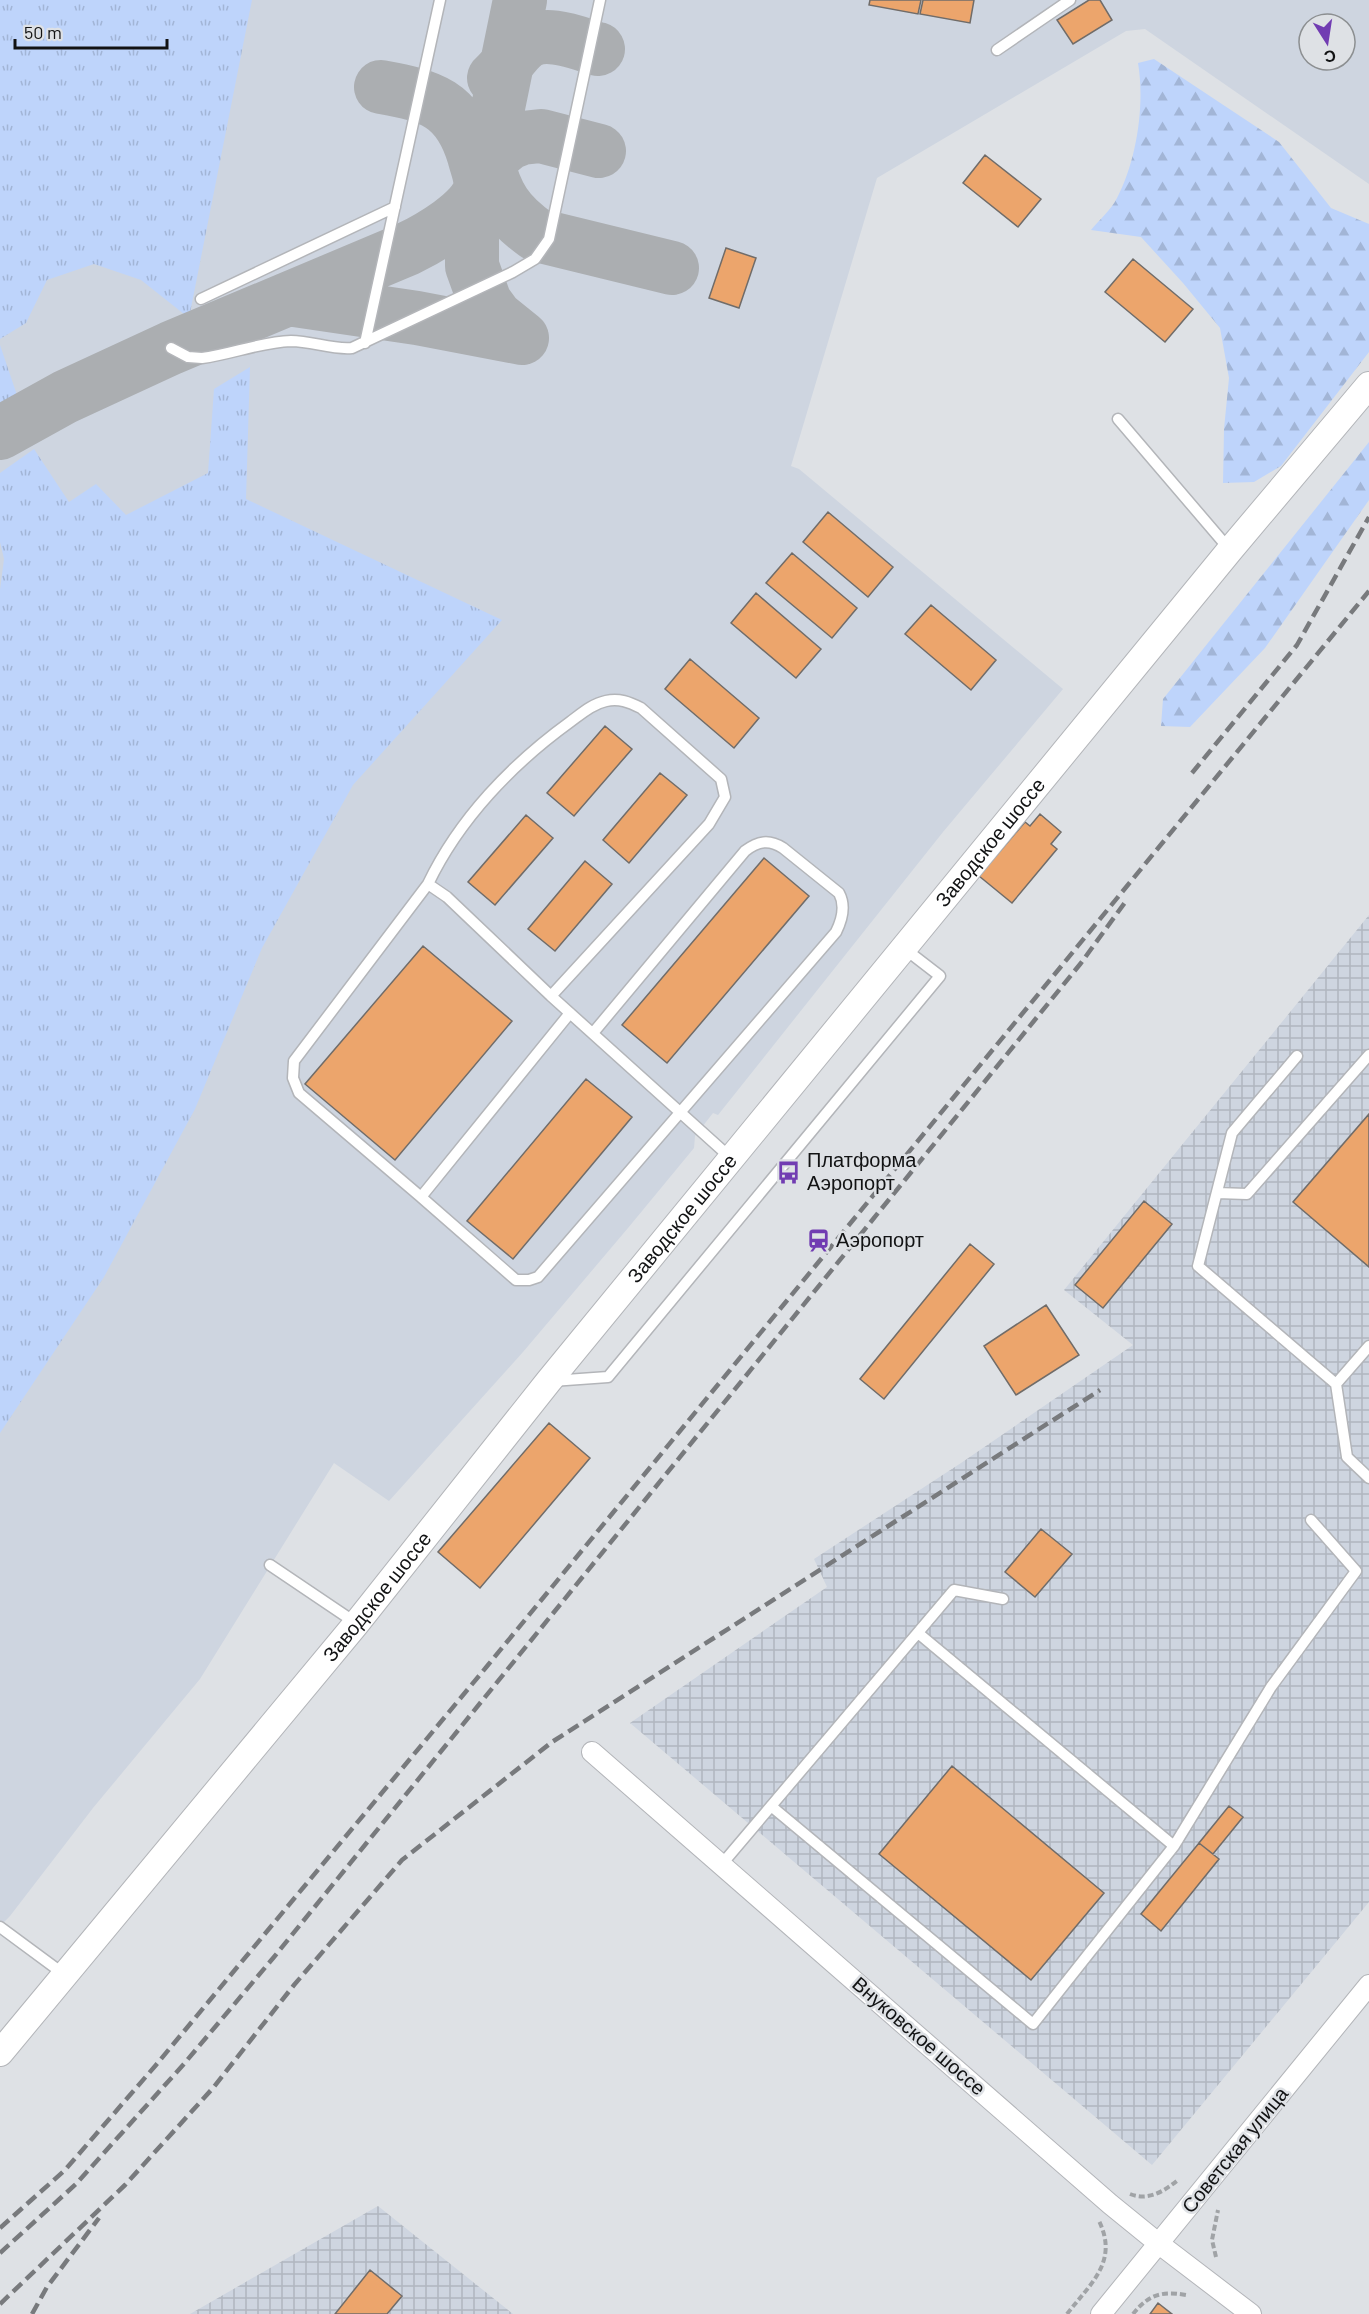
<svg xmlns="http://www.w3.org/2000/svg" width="1369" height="2314" font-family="Barlow,sans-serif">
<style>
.built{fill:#ced5e0;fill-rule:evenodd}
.industrial{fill:url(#industrial-grid)}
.grass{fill:url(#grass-tufts)}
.forest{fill:url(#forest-firs)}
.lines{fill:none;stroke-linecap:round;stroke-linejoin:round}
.taxiway{stroke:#abaeb1;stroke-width:54}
.building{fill:#eca56c;stroke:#706c69;stroke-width:1.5}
.service-casing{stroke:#b3b5b9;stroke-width:13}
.minor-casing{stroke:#b3b5b9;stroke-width:22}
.tertiary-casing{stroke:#b3b5b9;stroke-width:28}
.path{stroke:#a0a3a6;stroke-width:4;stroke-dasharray:6 3;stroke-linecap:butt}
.service{stroke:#fff;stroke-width:10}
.minor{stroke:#fff;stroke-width:20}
.tertiary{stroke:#fff;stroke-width:26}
.rail{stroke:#787a7d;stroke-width:4.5;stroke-dasharray:12 6;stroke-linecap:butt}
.labels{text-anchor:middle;stroke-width:5;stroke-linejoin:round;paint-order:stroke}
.street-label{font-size:20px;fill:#121314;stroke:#dee1e5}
.poi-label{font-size:20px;fill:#121314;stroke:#dee1e5;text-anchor:start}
</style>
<defs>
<pattern id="industrial-grid" width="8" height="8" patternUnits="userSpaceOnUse" patternTransform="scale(1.5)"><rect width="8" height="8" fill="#ced5e0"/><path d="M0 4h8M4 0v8" fill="none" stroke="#b0b6bf"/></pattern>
<pattern id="grass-tufts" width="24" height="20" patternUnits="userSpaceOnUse" patternTransform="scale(1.5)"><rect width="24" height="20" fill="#bed4fb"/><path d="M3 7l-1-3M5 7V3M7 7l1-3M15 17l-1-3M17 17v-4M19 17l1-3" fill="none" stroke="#a2b5d6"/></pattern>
<pattern id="forest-firs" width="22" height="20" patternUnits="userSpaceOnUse" patternTransform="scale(1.5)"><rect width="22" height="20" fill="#bed4fb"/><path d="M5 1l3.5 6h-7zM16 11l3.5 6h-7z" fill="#a2b5d6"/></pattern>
</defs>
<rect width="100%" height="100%" fill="#dee1e5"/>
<path class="built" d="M0,0h1369v184l-224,-155 -19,2 -249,147 -86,288 8,3 264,220 -120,143 -225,283 -5,-2 -18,23 -1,12 -66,80 -105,124 -134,149 -55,-38 -134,216 -107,129 -83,108 -10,10zM1309,24h36v36h-36z"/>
<path class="industrial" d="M1369,915v987l-217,263 -522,-442 197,-136 -13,-28 147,-96 172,-118 -69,-55z
M378,2206l135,108h-323z"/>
<path class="grass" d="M0,0h252l-63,318 -48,-38 -47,-16 -47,16 -21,43 -26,16z
M0,345l18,53 -18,5z
M250,367l-4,132 256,121 -149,165 -91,163 -67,161 -91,168 -104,156v-843l4,-31 -4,-17v-69l34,-24 35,53 27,-18 30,31 82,-42 6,-84z"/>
<path class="forest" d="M1154,59l125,83 52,66 38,16v128l-88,114 -27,16 -31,1 1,-54 5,-51 -9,-50 -37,-45 -42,-46 -50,-7c8,-10 20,-20 26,-32 20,-38 28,-94 21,-135z
M1369,442v58l-104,148 -75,79 -29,-1 2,-27z"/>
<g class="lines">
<path class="taxiway" d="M520,0l-33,161c9,35 20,53 50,74l135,33
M494,78c12,-10 20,-27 32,-35 20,-14 51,0 72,6
M288,299l129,19 105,20
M522,338l-26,-21 -11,-15 -13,-36v-41l15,-64 22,-18 13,-5 19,-2 58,15
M0,433l65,-36 106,-49 236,-99c21,-10 69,-37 73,-61 2,-10 -4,-23 -6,-32 -16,-53 -43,-60 -93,-69"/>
</g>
<path class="building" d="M870,0h51l-3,14 -49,-9z
M923,0h51l-4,23 -50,-9z
M1089,0h11l12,20 -39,24 -16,-24z
M985,155l56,44 -23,28 -55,-44z
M726,248l30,10 -17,50 -30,-10z
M1133,259l60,50 -28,33 -60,-50z
M828,512l65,55 -25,30 -65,-55z
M792,553l65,55 -25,30 -66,-55z
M756,593l65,56 -25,29 -65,-55z
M931,605l65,55 -25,30 -66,-56z
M690,659l69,59 -25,30 -69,-59z
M605,726l27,23 -58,67 -27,-23z
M660,773l27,22 -58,68 -26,-23z
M1040,814l21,18 -10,12 6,5 -45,54 -33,-27 46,-54 5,4z
M526,815l27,23 -58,67 -27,-23z
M764,858l45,38 -142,167 -45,-38z
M585,861l27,23 -57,67 -27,-22z
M423,946l89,75 -117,139 -90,-76z
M586,1079l46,38 -119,142 -46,-38z
M1369,1114v153l-76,-65z
M1144,1201l28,23 -69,84 -28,-23z
M970,1244l24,20 -110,135 -24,-20z
M1046,1305l33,50 -63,40 -32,-49z
M549,1423l41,35 -110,130 -42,-36z
M1041,1529l31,25 -37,43 -30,-25z
M952,1766l152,127 -73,87 -152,-126z
M1229,1806l14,11 -30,37 -14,-11z
M1199,1843l20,16 -58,72 -20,-17z
M370,2270l32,26 -15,18h-52z
M1158,2303l14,11h-22z"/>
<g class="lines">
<defs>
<path id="service" d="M997,50l73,-50
M201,299l194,-92
M365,343l75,-343
M171,348l17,9 14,1c30,-4 59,-16 89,-17 21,0 41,9 61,7l161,-76 22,-13 14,-20 51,-239
M1118,419l112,131
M428,884l19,13 104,99 181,163
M570,1013l-149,184 95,83h13l9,-3 298,-345c6,-12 10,-26 3,-39l-56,-45c-14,-9 -25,-7 -38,3l-152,182
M1297,1056l-65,77 -34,133 138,118 11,73 22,21
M1217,1193l30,1 122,-139
M421,1197l-122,-104 -6,-15 1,-17 134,-177c31,-65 84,-120 142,-162 11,-8 22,-18 36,-21 13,-3 23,1 35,7l80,71 4,18 -16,27 -158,172
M552,1381l56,-4 332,-401 -35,-27
M1336,1384l33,-38
M270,1565l86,58
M918,1633l256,213
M771,1806l262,218 141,-178 97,-159 85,-116 -45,-51
M722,1864l232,-274 49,9
M0,1927l65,48"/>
<path id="minor" d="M592,1752l518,452 48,39 93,71
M1101,2314l268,-329"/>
<g id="tertiary">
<path id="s1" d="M0,2053l356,-429 192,-242 682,-832 139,-165"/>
</g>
</defs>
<use href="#service" class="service-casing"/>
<use href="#minor" class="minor-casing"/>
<use href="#tertiary" class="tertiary-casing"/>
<path class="path" d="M1130,2194c18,7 33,-2 48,-14
M1216,2257l-4,-17 6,-30
M1067,2314c23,-30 52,-52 32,-93
M1133,2314c16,-20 29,-23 53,-19"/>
<use href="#service" class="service"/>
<use href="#minor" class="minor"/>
<use href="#tertiary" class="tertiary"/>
<path class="rail" d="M1192,773l105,-128 72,-128
M0,2228l65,-58 91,-105 332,-400 881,-1074
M0,2253l76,-69 107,-119 91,-108 807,-994 45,-62
M0,2304l125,-119 88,-97 81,-103 108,-125 150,-118 548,-352
M32,2314l15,-27 52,-69"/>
</g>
<defs>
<symbol id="bus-bare" viewBox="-9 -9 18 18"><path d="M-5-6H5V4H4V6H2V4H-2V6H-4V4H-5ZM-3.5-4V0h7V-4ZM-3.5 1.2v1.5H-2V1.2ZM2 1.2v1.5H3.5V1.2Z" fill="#713cb2" stroke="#dee1e5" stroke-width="2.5" paint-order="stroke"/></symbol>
<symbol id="station-bare" viewBox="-9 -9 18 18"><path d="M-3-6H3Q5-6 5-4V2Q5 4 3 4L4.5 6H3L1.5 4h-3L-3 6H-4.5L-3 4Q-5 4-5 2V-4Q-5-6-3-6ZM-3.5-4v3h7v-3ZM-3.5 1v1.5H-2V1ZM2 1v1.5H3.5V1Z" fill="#713cb2" stroke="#dee1e5" stroke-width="2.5" paint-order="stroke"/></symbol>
</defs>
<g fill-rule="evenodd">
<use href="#bus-bare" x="772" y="1156" width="33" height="33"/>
<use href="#station-bare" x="802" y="1224" width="33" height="33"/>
</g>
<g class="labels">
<g class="street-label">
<text dy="7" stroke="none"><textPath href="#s1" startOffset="1564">Заводское шоссе</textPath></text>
<text dy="7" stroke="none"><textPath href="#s1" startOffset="1078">Заводское шоссе</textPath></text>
<text dy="7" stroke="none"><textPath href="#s1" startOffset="592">Заводское шоссе</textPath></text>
<text transform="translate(919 2036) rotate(41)" y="7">Внуковское шоссе</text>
<text transform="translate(1235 2150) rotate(-51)" y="7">Советская улица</text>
</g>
<g class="poi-label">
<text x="807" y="1167">Платформа<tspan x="807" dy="23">Аэропорт</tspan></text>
<text x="836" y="1247">Аэропорт</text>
</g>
</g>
<g transform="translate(1327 42) rotate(168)"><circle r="28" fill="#dee1e5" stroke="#8c8f91" stroke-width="1.5"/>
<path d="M0-4.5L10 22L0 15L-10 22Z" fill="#713cb2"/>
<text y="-9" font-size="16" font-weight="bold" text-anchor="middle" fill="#121314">С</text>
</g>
<path d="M15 39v9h152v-9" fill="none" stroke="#121314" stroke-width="3"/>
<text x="24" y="39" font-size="18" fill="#121314" stroke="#dee1e5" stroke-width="4.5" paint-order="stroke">50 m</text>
</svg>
